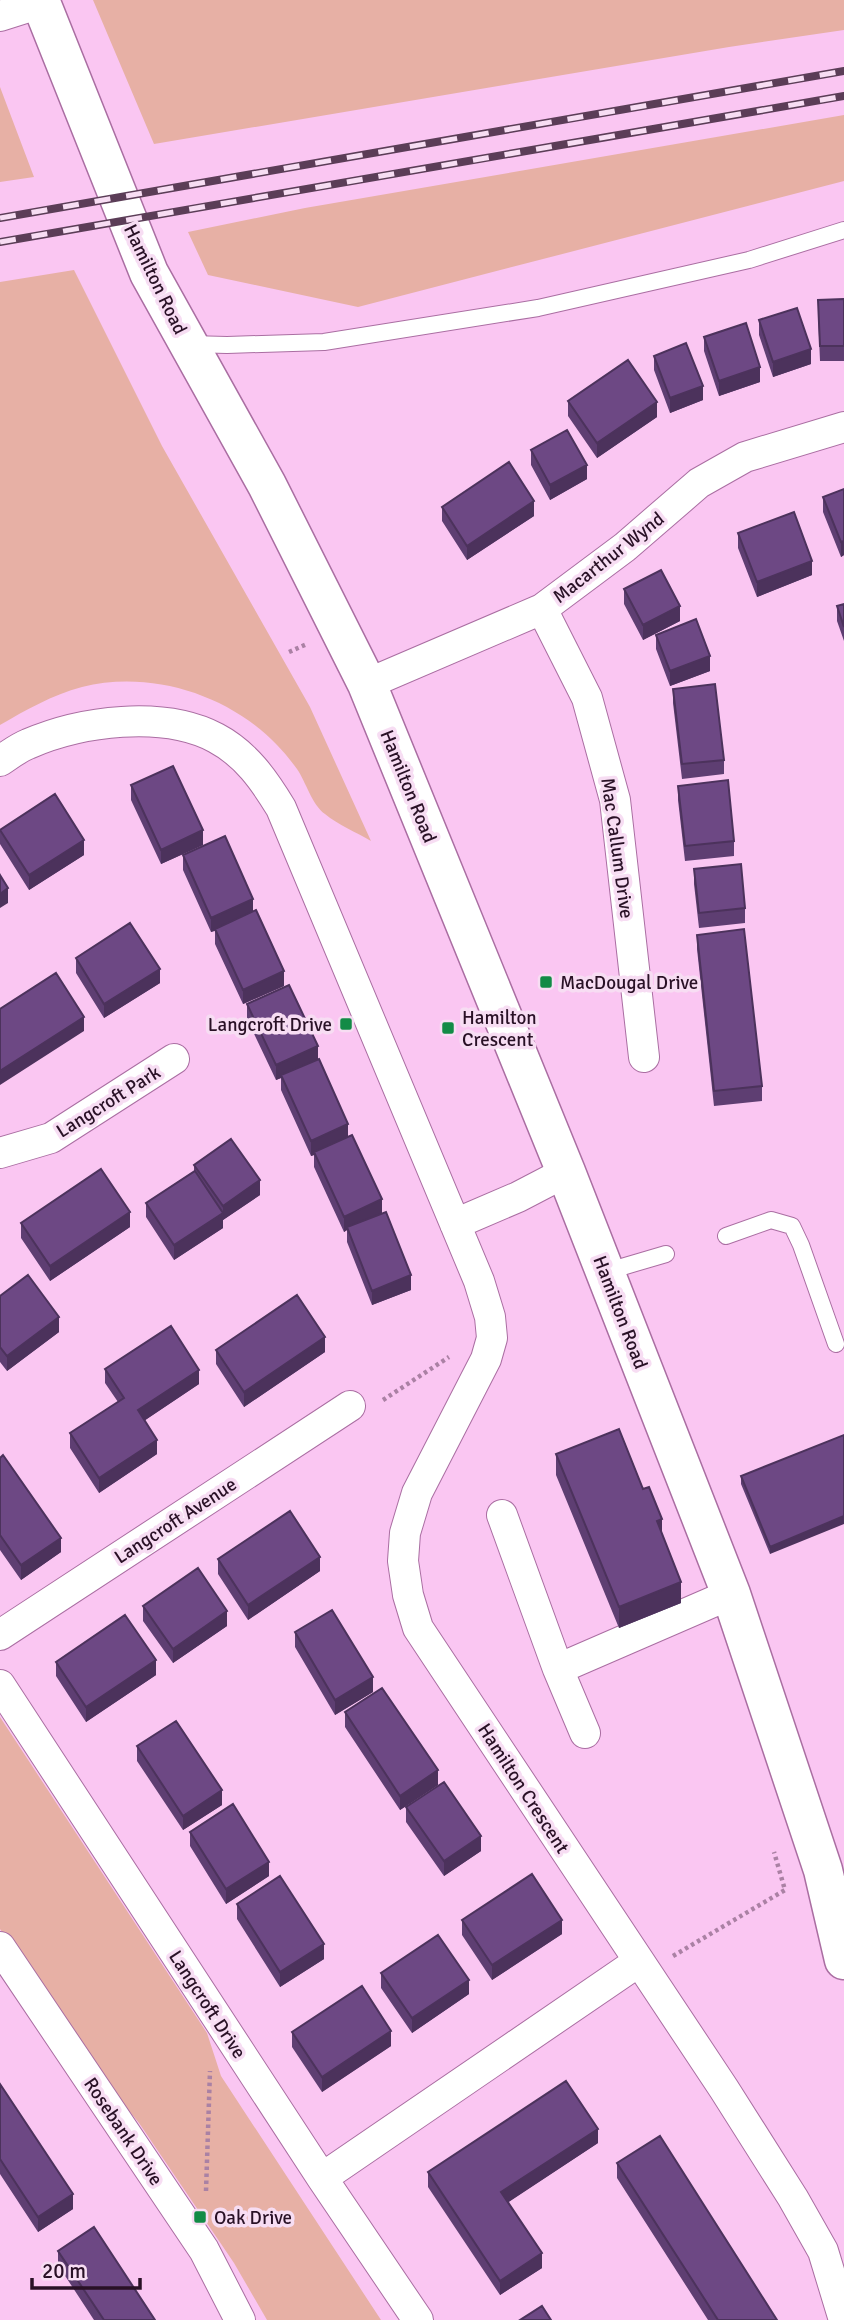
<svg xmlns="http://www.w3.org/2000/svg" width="844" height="2320" font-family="Signika,sans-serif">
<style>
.green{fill:#e7b0a5}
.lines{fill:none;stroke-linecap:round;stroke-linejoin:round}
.lane-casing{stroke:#aa6ea2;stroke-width:18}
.street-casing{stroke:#aa6ea2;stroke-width:32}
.primary-casing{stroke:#aa6ea2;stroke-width:41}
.path{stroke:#aa81a4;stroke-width:4.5;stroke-dasharray:3.5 3.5;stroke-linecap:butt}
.lane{stroke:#fff;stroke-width:16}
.street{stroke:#fff;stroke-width:30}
.primary{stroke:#fff;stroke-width:38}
.rail-casing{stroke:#5b3d57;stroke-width:8}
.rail{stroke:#f7ddf3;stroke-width:5;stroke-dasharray:16;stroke-linecap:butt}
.wall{fill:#5e3e72}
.shaded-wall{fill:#4c325c}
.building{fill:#6d4884;stroke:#4c325c;stroke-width:2}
.poi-dot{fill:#128b46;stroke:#f7ddf3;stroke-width:2.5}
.labels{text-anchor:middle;stroke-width:7;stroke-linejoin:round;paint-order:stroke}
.street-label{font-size:19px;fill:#291126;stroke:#f7ddf3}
.poi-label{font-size:19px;fill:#291126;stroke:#f7ddf3;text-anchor:start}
</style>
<rect width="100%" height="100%" fill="#fac6f2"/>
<path class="green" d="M93,0h751v30l-115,17 -575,97z
M0,87l34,90 -34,5z
M844,115v66l-486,126 -150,-32 -20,-43 117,-24z
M74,270l88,176 148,261 61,134c-15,-9 -33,-16 -46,-27 -13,-9 -19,-32 -28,-45 -6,-8 -13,-17 -20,-24 -49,-51 -127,-75 -195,-58 -30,8 -56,23 -82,38v-443z
M0,1717l207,316 14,43 160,244h-114l-33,-57 -95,-140 -55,-67 -84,-127z"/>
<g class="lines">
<defs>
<path id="lane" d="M189,344l38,1 97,-3 214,-34 211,-48 95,-30
M726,1236l45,-16 21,6 9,19 35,99
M605,1272l61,-18"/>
<path id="street" d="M0,16l41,-13
M542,609l45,89 28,102 29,257
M367,684l175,-75 83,-62 74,-64 46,-26 99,-30
M0,761c9,-6 18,-13 28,-17 53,-23 135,-34 188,-6 30,16 48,42 65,70l198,473 11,36 2,21 -6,21 -69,134 -12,40 -2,28 5,34 10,33 306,461 69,109 30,53 21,69
M0,1153l51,-15 123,-79
M455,1224l63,-27 48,-25
M502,1515l56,154 27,64
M0,1635l350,-229
M558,1669l173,-75
M0,1685l322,493 96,142
M0,1947l204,303 36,70
M322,2178l316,-216"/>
<path id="primary" d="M40,0l109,273 118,212 100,199 199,488 165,422 92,276 21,90"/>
</defs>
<use href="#lane" class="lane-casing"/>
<use href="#street" class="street-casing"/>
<use href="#primary" class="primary-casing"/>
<path class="path" d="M289,652l18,-8
M383,1400l66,-43
M673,1956l112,-66 -11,-38
M206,2191l4,-120"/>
<use href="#lane" class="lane"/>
<use href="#street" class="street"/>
<use href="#primary" class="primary"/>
<defs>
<path id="rail" d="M0,218l844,-147
M0,242l844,-146"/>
</defs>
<use href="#rail" class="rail-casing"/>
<use href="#rail" class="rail"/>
</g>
<path class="wall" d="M844,299v62h-24l-2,-47z
M759,320l52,44 -38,13 -14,-42z
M704,337l56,45 -41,14 -15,-45z
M654,356l49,44 -33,13 -16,-43z
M568,401l89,16 -60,41 -29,-42z
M531,450l56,29 -37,21 -19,-35z
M844,489v66l-3,2 -18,-45v-15z
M442,507l92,9 -67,44 -25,-39z
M738,533l74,42 -55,22 -19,-49z
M624,589l56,32 -37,19 -19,-36z
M844,604v37l-7,-20v-15z
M656,635l54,36 -40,15 -14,-37z
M673,689l51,71v14l-42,5 -9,-76z
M131,785l72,60 -42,19 -30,-64z
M678,786l56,55v15l-49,5 -7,-61z
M0,830l84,25 -55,35 -29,-46z
M183,855l70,56 31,75 -41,18 -28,-60v-13l-4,1 -28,-62z
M694,869l51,39v15l-46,5 -5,-44z
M697,935l65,151v15l-48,5 -17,-157z
M76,958l84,25 -56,35 -28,-45z
M247,1004l71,55 30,77 34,77 29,77 -39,15 -25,-63v-12l-3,2 -30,-65v-12l-3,1 -30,-66v-12l-5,2 -29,-61z
M194,1165l66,30 -37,25v8l-49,32 -28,-43v-14l48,-32z
M21,1223l109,4 -80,54 -29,-43z
M0,1296l59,36 -52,39 -7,-9z
M216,1350l109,2 -81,55 -28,-43z
M105,1369l94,15 -54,36 12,34 -58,39 -29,-45v-15l48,-31 -13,-19z
M844,1435l-74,119 -29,-70v-8z
M556,1454l106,80 19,69 -62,25 -63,-153z
M0,1458l61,94 -40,28 -21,-30z
M218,1559l102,12 -72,49 -30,-46z
M143,1606l84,20 -54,37 -30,-42z
M295,1632l78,60 -38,23 -40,-68z
M56,1662l100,13 -70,47 -30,-46z
M345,1712l93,73 -38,25 -55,-83z
M137,1746l85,59 -39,25 -46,-69z
M406,1807l75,44 -37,25 -38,-54z
M190,1832l79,44 -43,28 -36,-58z
M237,1904l87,55 -44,28 -43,-68z
M462,1920l100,14 -70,46 -30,-45z
M381,1973l88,21 -57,39 -31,-45z
M292,2032l99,14 -69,46 -30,-45z
M0,2084l73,125 -35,23 -38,-58z
M598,2143l-90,59 34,66 -42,27 -72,-108v-15z
M617,2163l160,157h-69l-91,-142z
M58,2251l97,69h-61l-36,-55z"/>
<path class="shaded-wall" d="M811,349v15l-38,13v-15z
M760,367v15l-41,14v-15z
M703,386v14l-33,13v-15z
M657,402v15l-60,41v-15z
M587,465v14l-37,21v-15z
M534,501v15l-67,44v-14z
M844,541v14l-3,2v-15z
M812,561v14l-55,22v-15z
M680,606v15l-37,19v-15z
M710,656v15l-40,15v-15z
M203,830v15l-42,19v-14z
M84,840v15l-55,35v-15z
M8,888v15l-8,5v-14z
M253,899v15l-42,18v-14z
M160,969v14l-56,35v-14z
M284,971v15l-41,18v-14z
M84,1017v14l-84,54v-14z
M318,1046v15l-37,14v3l-5,2v-15z
M348,1124v15l-34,13v3l-3,1v-15z
M260,1180v15l-37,25v8l-49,32v-15l49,-31v-8z
M382,1199v15l-35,13v3l-3,2v-15z
M130,1212v15l-80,54v-15z
M411,1275v15l-39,15v-14z
M59,1317v15l-52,39v-15z
M325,1337v15l-81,55v-15z
M199,1370v14l-61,41v-15z
M157,1440v14l-58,39v-15z
M844,1516v8l-74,30v-7z
M662,1519v21l-5,-19z
M61,1538v14l-40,28v-15z
M320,1557v14l-72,49v-15z
M681,1582v21l-62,25v-21z
M227,1611v15l-54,37v-14z
M156,1660v15l-70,47v-15z
M373,1677v15l-38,23v-15z
M438,1770v15l-38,25v-14z
M222,1790v15l-39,25v-14z
M481,1836v15l-37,25v-15z
M269,1862v14l-43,28v-15z
M562,1920v14l-70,46v-15z
M324,1944v15l-44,28v-15z
M469,1980v14l-57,39v-15z
M391,2031v15l-69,46v-15z
M598,2129v14l-97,64v-15z
M73,2194v15l-35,23v-15z
M542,2253v15l-42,27v-14z"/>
<path class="building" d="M844,299v47h-24l-2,-46z
M797,308l14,41 -38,13 -14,-42z
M746,323l14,44 -41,14 -15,-44z
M686,343l17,43 -33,12 -16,-42z
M628,360l29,42 -60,41 -29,-42z
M567,430l20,35 -37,20 -19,-35z
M509,462l25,39 -67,45 -25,-39z
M844,489v52l-3,1 -18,-45z
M794,512l18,49 -55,21 -19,-49z
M661,570l19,36 -37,19 -19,-36z
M844,604v23l-7,-21z
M696,619l14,37 -40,15 -14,-36z
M715,684l9,76 -42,4 -9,-75z
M173,766l30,64 -42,20 -30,-65z
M728,780l6,61 -49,5 -7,-60z
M55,794l29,46 -55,35 -29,-45z
M225,836l28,63 -42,19 -28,-63z
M741,864l4,44 -46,5 -5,-44z
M0,875l8,13 -8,6z
M256,910l28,61 -41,19 -28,-61z
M130,923l30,46 -56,35 -28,-46z
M744,929l18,157 -48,5 -17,-156z
M56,973l28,44 -84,54v-62z
M289,985l29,61 -42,19 -29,-61z
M319,1059l29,65 -37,17 -30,-66z
M352,1135l30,64 -38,18 -30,-65z
M231,1139l29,41 -37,26 -29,-41z
M101,1169l29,43 -80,54 -29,-43z
M195,1171l28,42 -49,32 -28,-42z
M386,1212l25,63 -39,16 -25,-64z
M28,1275l31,42 -52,39 -7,-9v-51z
M297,1295l28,42 -81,55 -28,-42z
M171,1326l28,44 -61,40 19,30 -58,38 -29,-45 54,-35 -19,-29z
M619,1429l24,60 6,-2 13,32 -5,2 24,61 -62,25 -63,-153z
M844,1435v81l-74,31 -29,-71z
M3,1455l58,83 -40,27 -21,-30v-77z
M290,1511l30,46 -72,48 -30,-46z
M198,1568l29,43 -54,38 -30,-43z
M332,1610l41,67 -38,23 -40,-68z
M125,1615l31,45 -70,47 -30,-45z
M382,1688l56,82 -38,26 -55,-84z
M176,1721l46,69 -39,26 -46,-70z
M444,1782l37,54 -37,25 -38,-54z
M233,1804l36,58 -43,27 -36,-57z
M532,1874l30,46 -70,45 -30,-45z
M280,1876l44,68 -44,28 -43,-68z
M438,1935l31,45 -57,38 -31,-45z
M362,1986l29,45 -69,46 -30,-45z
M566,2081l32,48 -97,63 41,61 -42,28 -72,-109z
M0,2084l73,110 -35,23 -38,-58z
M660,2136l117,184h-59l-101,-157z
M94,2227l61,93h-51l-46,-69z
M542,2306l9,14h-31z"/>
<g class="poi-dot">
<rect x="539" y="975" width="14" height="14" rx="3.5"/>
<rect x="339" y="1017" width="14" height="14" rx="3.5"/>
<rect x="441" y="1021" width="14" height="14" rx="3.5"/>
<rect x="193" y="2210" width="14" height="14" rx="3.5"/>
</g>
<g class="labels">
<g class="street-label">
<text transform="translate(156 279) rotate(64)" y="7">Hamilton Road</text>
<text transform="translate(608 557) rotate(-38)" y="7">Macarthur Wynd</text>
<text transform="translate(409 786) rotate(68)" y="7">Hamilton Road</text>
<text transform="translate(618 848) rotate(82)" y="7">Mac Callum Drive</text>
<text transform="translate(108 1101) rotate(-32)" y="7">Langcroft Park</text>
<text transform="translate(621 1312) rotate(69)" y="7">Hamilton Road</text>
<text transform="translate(175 1520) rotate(-33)" y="7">Langcroft Avenue</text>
<text transform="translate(524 1788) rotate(57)" y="7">Hamilton Crescent</text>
<text transform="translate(208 2004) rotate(57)" y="7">Langcroft Drive</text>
<text transform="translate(124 2131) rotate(56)" y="7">Rosebank Drive</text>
</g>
<g class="poi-label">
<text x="560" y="989">MacDougal Drive</text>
<text x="462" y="1024">Hamilton<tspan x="462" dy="22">Crescent</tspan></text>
<text x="332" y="1031" text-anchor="end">Langcroft Drive</text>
<text x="214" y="2224">Oak Drive</text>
</g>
</g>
<path d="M32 2278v10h108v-10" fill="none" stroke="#291126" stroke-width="3.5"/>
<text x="42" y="2278" font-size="21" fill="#291126" stroke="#f7ddf3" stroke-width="5" paint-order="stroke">20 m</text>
</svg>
